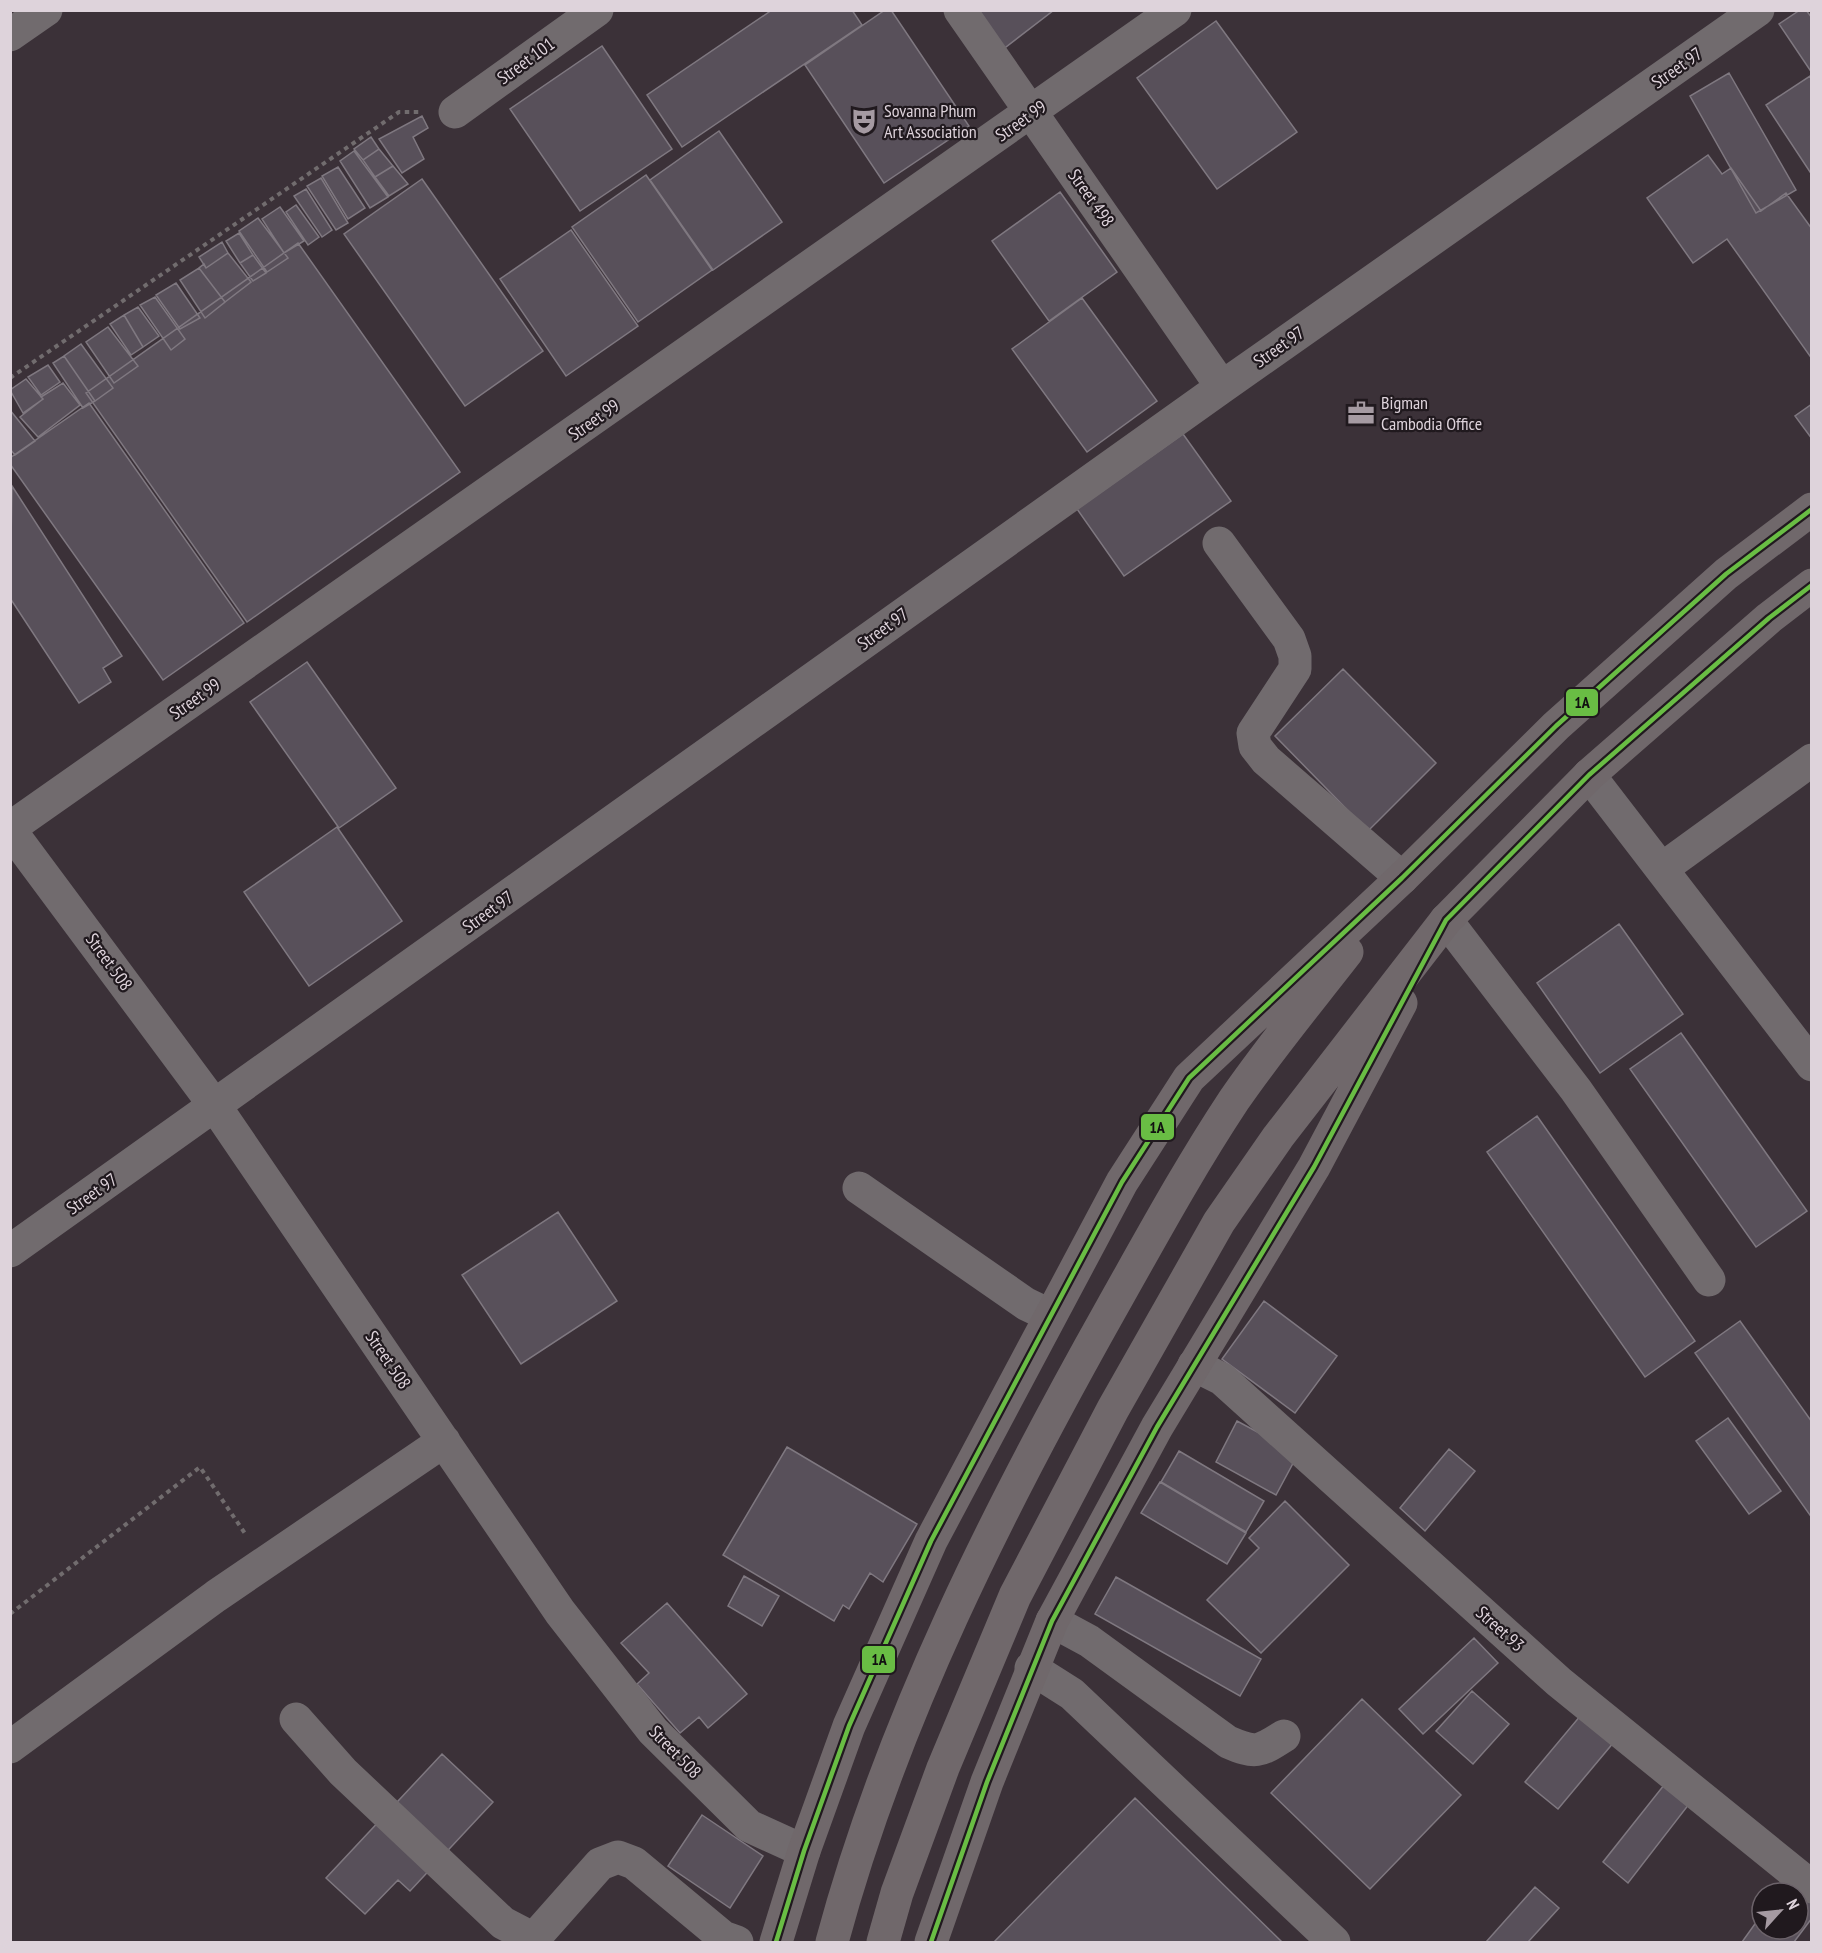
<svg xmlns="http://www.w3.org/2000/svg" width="1822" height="1953" font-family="'PT Sans Narrow',sans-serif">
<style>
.building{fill:#58505a;stroke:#7f7880;stroke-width:1.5}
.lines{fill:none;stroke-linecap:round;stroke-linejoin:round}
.path{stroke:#716c6e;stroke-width:4;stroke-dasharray:4.5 4.5;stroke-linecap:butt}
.minor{stroke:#716b6e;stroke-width:33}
.highway{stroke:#70686b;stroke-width:33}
.bus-1-casing{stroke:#20191e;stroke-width:9}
.bus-1{stroke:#69bd44;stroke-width:4.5}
.labels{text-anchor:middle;stroke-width:4.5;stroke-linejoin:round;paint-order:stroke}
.street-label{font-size:18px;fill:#ded3db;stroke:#20191e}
.poi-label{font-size:18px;fill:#ded3db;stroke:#20191e;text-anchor:start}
.line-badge{stroke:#20191e;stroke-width:2}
.pale-badge-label{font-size:16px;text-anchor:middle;font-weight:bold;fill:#111}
</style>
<rect width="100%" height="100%" fill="#3b3138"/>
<path class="building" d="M772,10h80l10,15 -180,122 -35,-52z
M885,10h6l78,116 -85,57 -79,-118z
M957,10h97l-61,47z
M1800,10h6l6,8v55l-33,-49z
M1216,21l81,111 -80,57 -80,-111z
M602,46l70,103 -92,62 -70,-102z
M1729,73l67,117 -40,23 -66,-117z
M1810,76l2,3v96l-46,-70z
M422,116l6,12 -15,9 11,22 -22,14 -23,-34z
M719,131l63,91 -69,48 -63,-90z
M371,137l8,12 -16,11 -9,-11z
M379,149l14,17 -18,11 -12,-17z
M354,151l34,46 -18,11 -30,-47z
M1708,155l14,19 9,-6 30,43 25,-18 26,36v130l-85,-120 -34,24 -46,-65z
M393,166l15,18 -19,12 -14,-19z
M338,167l27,41 -17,11 -26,-43z
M646,175l66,95 -74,52 -66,-95z
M321,178l27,45 -12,7 -29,-44z
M422,179l121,172 -78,55 -121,-172z
M306,189l26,41 -10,7 -28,-41z
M1060,192l57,80 -68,49 -57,-80z
M296,205l23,32 -11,8 -22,-33z
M280,207l24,34 -20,12 -22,-34z
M258,218l30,40 -21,14 -28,-41z
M571,230l67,96 -72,50 -66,-97z
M239,233l14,22 -13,8 -14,-22z
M222,242l6,11 -22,15 -7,-11z
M298,243l162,229 -213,150 -161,-229z
M228,253l23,29 -26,20 -26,-34 5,-4 2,4z
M253,255l13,18 -13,8 -13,-18z
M199,268l26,34 -20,16 -25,-38z
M176,283l24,35 -20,11 -24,-34z
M155,297l30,42 -14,11 -31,-45z
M1082,298l75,103 -70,51 -75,-103z
M138,307l21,29 -16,11 -19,-32z
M124,315l19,32 -12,8 -21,-31z
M108,327l30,39 -24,17 -28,-41z
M81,344l32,44 -18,13 -31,-45z
M64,356l31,45 -12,7 -30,-45z
M48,365l12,17 -19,13 -13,-18z
M26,379l17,20 -20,14 -13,-23z
M63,383l17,22 -42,32 -18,-20 23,-18 -2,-2z
M89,403l155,220 -81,57 -153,-216v-6z
M1812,404v35l-17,-23z
M10,410l25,31 -20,14 -5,-6z
M1183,434l48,67 -107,75 -47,-67z
M12,486l110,170 -19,12 8,14 -32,21 -69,-105z
M307,662l89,126 -57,40 -89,-126z
M1343,669l93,94 -68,68 -93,-95z
M337,827l65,94 -93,65 -65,-94z
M1619,924l64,90 -83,59 -63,-90z
M1681,1033l126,178 -51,36 -126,-178z
M1537,1116l158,225 -50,36 -158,-225z
M558,1212l59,89 -96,63 -59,-89z
M1264,1301l73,55 -42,57 -73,-54z
M1740,1321l72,101v96l-117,-165z
M1728,1418l53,73 -32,23 -53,-73z
M1237,1421l61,33 -22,41 -60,-33z
M787,1447l130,77 -34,58 -13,-9 -21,36 -6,-4 -9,16 -111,-66z
M1449,1449l26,22 -50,60 -25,-23z
M1179,1451l85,50 -18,31 -85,-50z
M1160,1482l86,51 -19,31 -86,-51z
M1285,1501l64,64 -88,88 -54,-53 52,-52 -10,-10z
M744,1576l35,20 -17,30 -34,-20z
M1116,1577l145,82 -21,37 -145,-82z
M667,1603l80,91 -39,34 -9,-11 -19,16 -43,-49 12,-11 -28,-30z
M1474,1638l24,25 -75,71 -24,-25z
M1472,1691l37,33 -36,40 -37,-33z
M1362,1699l99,96 -91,94 -99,-96z
M1586,1709l33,27 -61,73 -33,-27z
M442,1754l51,48 -83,89 -12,-11 -33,34 -39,-36z
M1668,1780l25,19 -65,84 -25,-21z
M1135,1798l147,144h-288z
M702,1815l61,41 -33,52 -62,-42z
M1786,1881l26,18v19l-18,24h-52l20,-28v15h36v-36h-21z
M1535,1887l24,21 -31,34h-42z"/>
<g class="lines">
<path class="path" d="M10,378l389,-266h20
M10,1614l190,-147 46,68"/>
<path class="minor" d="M960,10l262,377
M10,35l36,-25
M455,112l142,-102
M1219,543l70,96 6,17v13l-42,64 2,13 11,14 136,118
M1589,775l223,290
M10,828l1165,-818
M10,830l205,276 345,506 93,119 96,95 55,25
M1663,868l149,-108
M1446,920l130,170 133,190
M859,1188l167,116 23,11
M10,1251l1212,-864 536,-377
M1194,1365l28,14 337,303 253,205
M1052,1621l37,20 139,101c28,12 31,10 56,-6
M1031,1668l41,26 262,248
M296,1719l47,53 160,151 23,12 12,-1 62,-70 18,-7 16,6 89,74 14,5
M10,1747l206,-151 228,-155"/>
<path class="highway" d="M776,1942l28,-91 45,-125 82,-185 191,-359 67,-104 213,-200 154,-152 170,-152 86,-65
M832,1942c60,-223 166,-432 279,-633 40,-71 78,-141 123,-209 35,-51 75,-99 113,-148
M883,1942l14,-49 46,-125 72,-172 98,-187 106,-187 59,-85 168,-217 143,-145 180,-157 43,-33
M931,1942l56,-160 65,-161 105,-194 157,-260 87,-164"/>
<defs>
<path id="bus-1" d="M776,1942l28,-91 45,-125 82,-185 191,-359 67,-104 213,-200 154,-152 170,-152 86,-65
M931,1942l56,-160 65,-161 105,-194 157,-260 132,-247 143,-145 180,-157 43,-33"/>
</defs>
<use href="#bus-1" class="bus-1-casing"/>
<use href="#bus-1" class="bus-1"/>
</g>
<defs>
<symbol id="theatre-bare" viewBox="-9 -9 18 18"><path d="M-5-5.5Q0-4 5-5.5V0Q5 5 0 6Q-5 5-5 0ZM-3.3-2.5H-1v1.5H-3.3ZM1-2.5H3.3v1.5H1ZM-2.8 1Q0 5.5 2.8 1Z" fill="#a59aa2" stroke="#20191e" stroke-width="2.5" paint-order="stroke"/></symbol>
<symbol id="office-bare" viewBox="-9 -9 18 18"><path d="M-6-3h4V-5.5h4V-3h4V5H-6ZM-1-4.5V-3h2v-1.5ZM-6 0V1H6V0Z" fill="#a59aa2" stroke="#20191e" stroke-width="2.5" paint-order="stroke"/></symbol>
</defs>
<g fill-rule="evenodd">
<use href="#theatre-bare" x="845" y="102" width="38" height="38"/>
<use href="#office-bare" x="1342" y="394" width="38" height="38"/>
</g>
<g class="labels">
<g class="street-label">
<text transform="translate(526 61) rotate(-36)" y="6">Street 101</text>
<text transform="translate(1677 68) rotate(-35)" y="6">Street 97</text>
<text transform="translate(1021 121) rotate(-35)" y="6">Street 99</text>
<text transform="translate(1091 198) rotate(55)" y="6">Street 498</text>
<text transform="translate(1279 347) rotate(-35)" y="6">Street 97</text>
<text transform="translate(594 420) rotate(-35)" y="6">Street 99</text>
<text transform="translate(883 629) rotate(-36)" y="6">Street 97</text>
<text transform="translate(195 699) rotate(-35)" y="6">Street 99</text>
<text transform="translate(488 912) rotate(-36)" y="6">Street 97</text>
<text transform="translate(109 962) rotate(54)" y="6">Street 508</text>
<text transform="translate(92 1194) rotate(-35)" y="6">Street 97</text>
<text transform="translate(388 1360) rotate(56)" y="6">Street 508</text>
<text transform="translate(1500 1629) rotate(42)" y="6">Street 93</text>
<text transform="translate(675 1752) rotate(46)" y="6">Street 508</text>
</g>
<g class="poi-label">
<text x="884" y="117">Sovanna Phum<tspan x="884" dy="21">Art Association</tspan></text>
<text x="1381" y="409">Bigman<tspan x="1381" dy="21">Cambodia Office</tspan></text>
</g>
</g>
<g class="line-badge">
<rect x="1565" y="688" width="34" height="29" rx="6" fill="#69bd44"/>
<rect x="1140" y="1113" width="35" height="28" rx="6" fill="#69bd44"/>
<rect x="861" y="1645" width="35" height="29" rx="6" fill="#69bd44"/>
</g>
<g class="pale-badge-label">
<text x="1582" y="708">1A</text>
<text x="1157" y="1133">1A</text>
<text x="879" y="1665">1A</text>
</g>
<rect width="1822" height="1953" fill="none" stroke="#ded3db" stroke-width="24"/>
<g transform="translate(1780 1911) rotate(63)"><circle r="28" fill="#20191e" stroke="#6c636a" stroke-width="1.5"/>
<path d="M0-4.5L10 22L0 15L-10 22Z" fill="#a59aa2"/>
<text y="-9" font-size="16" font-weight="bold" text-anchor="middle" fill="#ded3db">N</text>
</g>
</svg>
